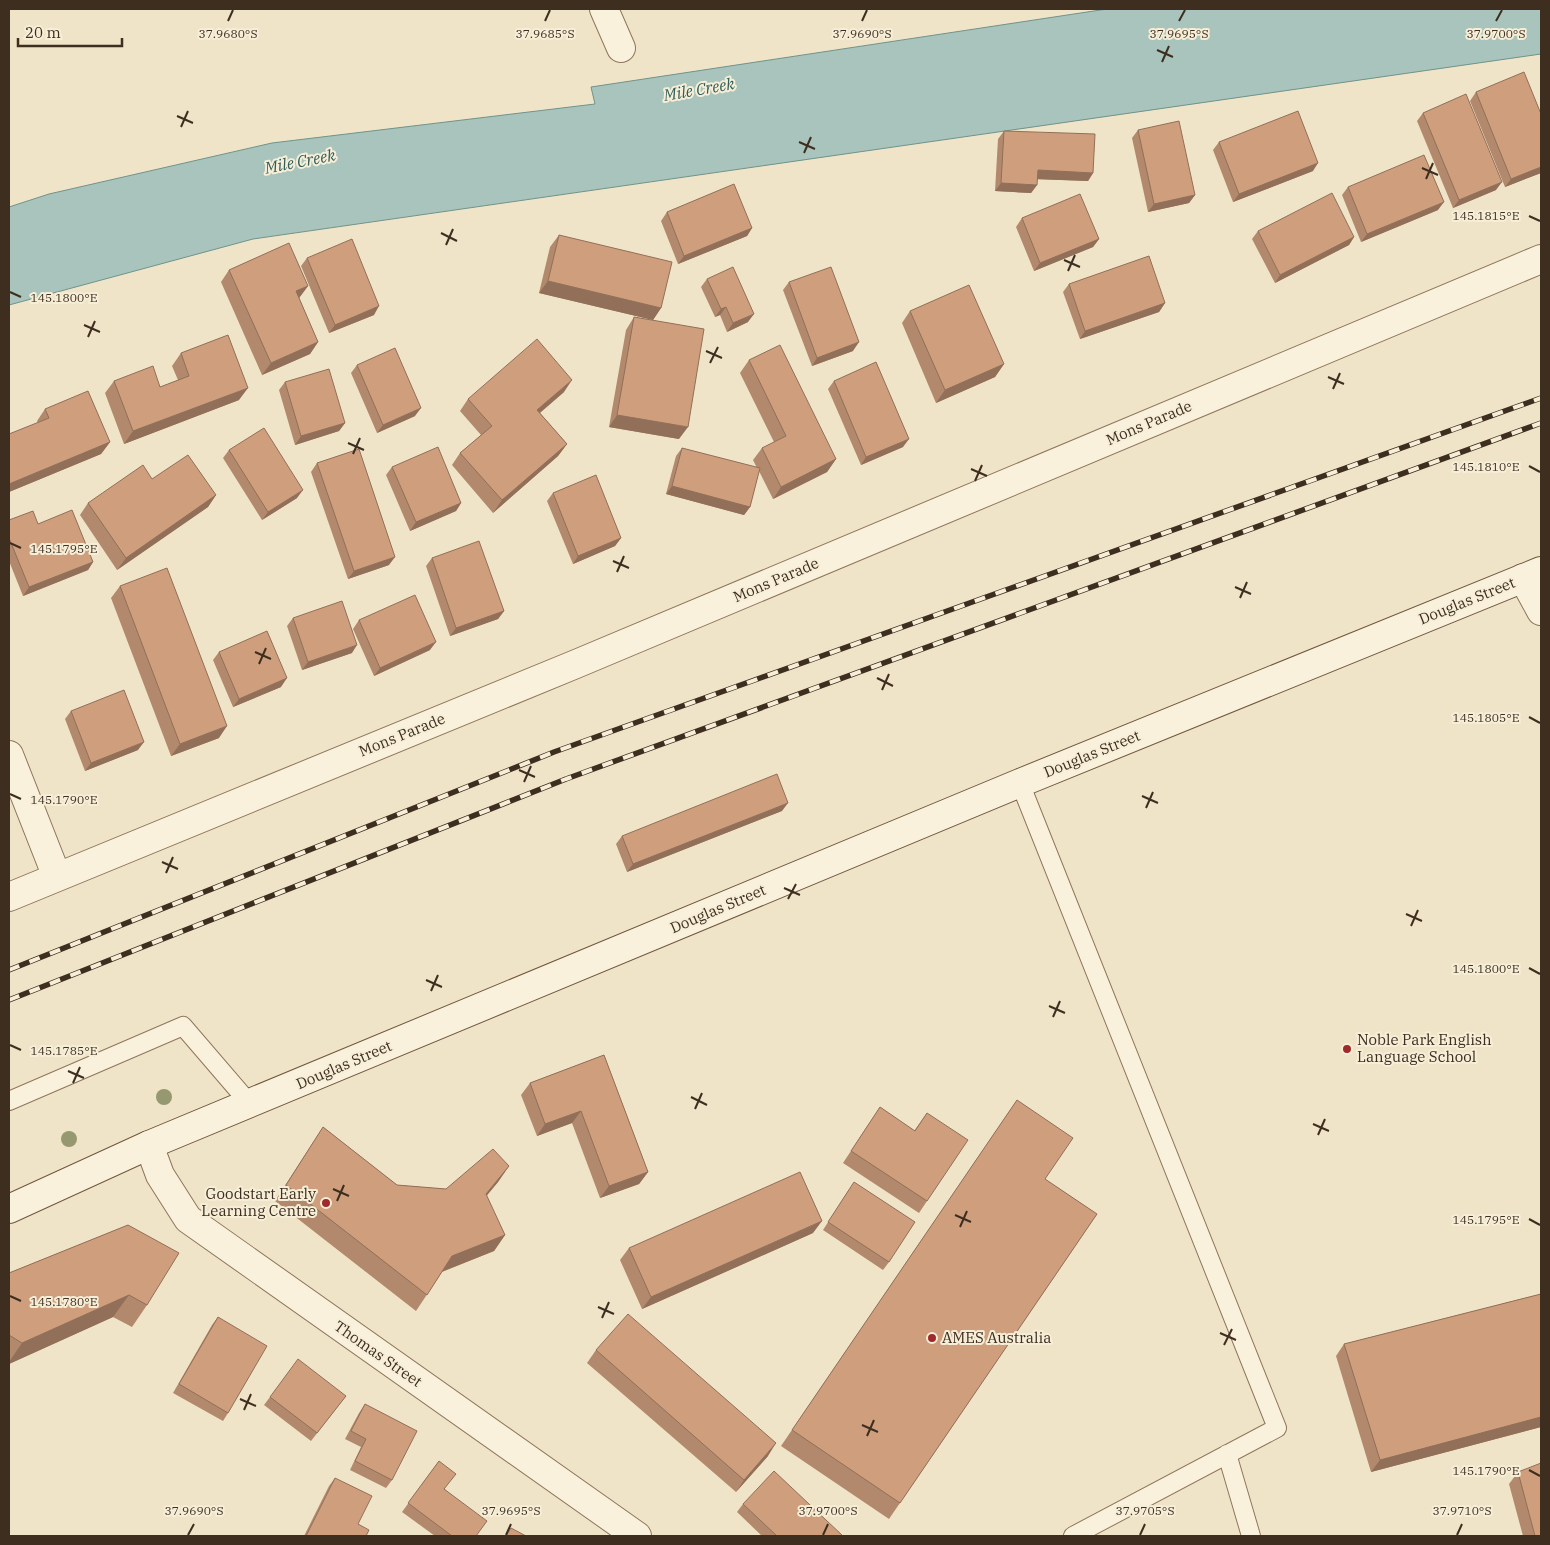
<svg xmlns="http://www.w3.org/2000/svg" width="1550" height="1545" font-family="'IBM Plex Serif',serif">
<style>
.water{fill:#a9c4bc;stroke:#6f938a}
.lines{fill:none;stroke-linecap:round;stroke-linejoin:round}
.service-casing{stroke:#8d765c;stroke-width:20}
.minor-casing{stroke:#8d765c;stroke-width:30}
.secondary-casing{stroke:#6f573f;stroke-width:30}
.service{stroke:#faf1dc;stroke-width:18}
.minor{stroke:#faf1dc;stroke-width:28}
.secondary{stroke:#faf1dc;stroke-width:28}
.rail-casing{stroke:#3d2e20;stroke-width:5.5}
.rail{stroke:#f7eed8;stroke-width:4;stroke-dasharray:11;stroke-linecap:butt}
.tree{fill:#96986f}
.wall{fill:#b2896c}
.shaded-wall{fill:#916f58}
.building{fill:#cf9f7d;stroke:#916f58}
.ticks{fill:none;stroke:#3d2e20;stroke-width:2}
.poi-dot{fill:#9e2a2b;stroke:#f7eed8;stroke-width:2}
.labels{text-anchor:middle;stroke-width:4;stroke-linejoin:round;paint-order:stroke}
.street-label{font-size:15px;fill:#3d2e20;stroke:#f7eed8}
.poi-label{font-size:15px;fill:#3d2e20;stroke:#f7eed8;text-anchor:start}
.water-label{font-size:16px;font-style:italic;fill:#2f5d5a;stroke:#f7eed8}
.ticks-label{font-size:12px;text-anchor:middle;fill:#3d2e20;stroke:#f7eed8;stroke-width:4;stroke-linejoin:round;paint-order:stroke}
</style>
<rect width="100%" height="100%" fill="#f0e4c8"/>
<path class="water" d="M1107,9h434v45l-1288,185 -244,66v-98l40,-13 223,-51 323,-39 -4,-17z"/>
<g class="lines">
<defs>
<path id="service" d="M1020,783l257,645 -204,108
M9,1101l174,-75 67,78
M1227,1454l24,82"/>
<path id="minor" d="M604,9l17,39
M1523,578l18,33
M9,755l48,122
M9,897l567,-233 965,-405
M149,1145l11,30 28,44 449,317"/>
<path id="secondary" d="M9,1209l140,-64 871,-362 521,-212"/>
</defs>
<use href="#service" class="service-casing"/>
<use href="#minor" class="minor-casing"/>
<use href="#secondary" class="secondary-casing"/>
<use href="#service" class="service"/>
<use href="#minor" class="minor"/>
<use href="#secondary" class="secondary"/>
<defs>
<path id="rail" d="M9,970l545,-218 987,-354
M9,1000l557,-221 975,-356"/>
</defs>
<use href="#rail" class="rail-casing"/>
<use href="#rail" class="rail"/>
</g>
<g class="tree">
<circle cx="164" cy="1097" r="8"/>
<circle cx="69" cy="1139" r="8"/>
</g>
<path class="wall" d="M1476,92l65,81 -36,14 -35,-86z
M1423,113l73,77 -43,18 -36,-87z
M1138,130l57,65 -6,8 -41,9 -16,-74z
M1004,131l89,42 -5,8 -51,-2v6l-6,8 -36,-2 3,-52z
M1219,142l94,29 -80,31 -20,-52z
M1348,187l90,23 -77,32 -19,-47z
M667,212l85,16 -5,8 -69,28 -17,-43z
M1022,218l77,21 -6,8 -59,24 -18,-44z
M1258,231l96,6 -5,8 -74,38 -23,-44z
M559,235l102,73 -8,12 -114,-27 11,-46z
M307,258l67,57 -45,18 -28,-67z
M229,270l79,16 -9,12 19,44 -8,12 -48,21 -41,-93z
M707,279l41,43 -21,10 -7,-17 -5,2 -14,-30z
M789,282l64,69 -41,15 -29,-76z
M1069,284l96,19 -6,9 -79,27 -17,-47z
M910,311l94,53 -9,13 -59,26 -34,-80z
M634,317l45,122 -70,-12 17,-97z
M181,353l58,47 -115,44 -19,-51 9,-12 46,6 18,-7 -6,-14z
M749,360l87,99 -9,13 -54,27 -14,-28 -9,36 -6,8 -78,-21 10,-38 6,-8 75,20 -4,-8 9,-12 12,-6 -34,-69z
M357,365l58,51 -38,17 -26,-60z
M834,381l69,66 -42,18 -33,-76z
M285,382l60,41 -6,8 -44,14 -16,-55z
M564,392l-24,21 27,31 -9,12 -65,57 -41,-48 8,-12 21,-18 -21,-24 8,-12z
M45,409l65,33 -9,12 -92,38v-58l29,-11 -1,-2z
M229,450l68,48 -35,22 -39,-62z
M317,463l72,102 -41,14 -37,-107z
M392,467l69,36 -5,8 -46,20 -24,-56z
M152,479l64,16 -8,12 -91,63 -37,-55 8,-12z
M553,493l68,45 -6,8 -42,18 -26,-63z
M9,520l29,4 55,38 -5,8 -65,26 -14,-35z
M432,558l72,53 -6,8 -48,17 -24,-70z
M120,586l99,152 -48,18 -60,-158z
M293,618l59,35 -50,17 -15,-44z
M359,620l71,30 -56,26 -21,-47z
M219,652l62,35 -48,20 -20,-47z
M71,711l67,39 -53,21 -20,-52z
M782,811l-155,61 -11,-28 6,-8z
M604,1055l44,117 -9,12 -39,14 -28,-75 -35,13 -16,-41 9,-12z
M1017,1100l28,79 52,35 -208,305 -108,-73z
M880,1107l34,24 13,-18v88l-8,12 -76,-50z
M323,1127l74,58 49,4 63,-23 -11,16 -12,14 19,39 -11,16 -52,21 -26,39 -141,-110z
M848,1191l41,71 -6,8 -60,-40z
M128,1225l19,80 -15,22 -19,-10 -104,47v-91z
M813,1233l-171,76 -22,-49 9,-12z
M1541,1294v133l-170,45 -35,-116 8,-12z
M218,1317l10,96 -5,8 -50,-28 39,-68z
M596,1350l172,106 -32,36 -149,-129z
M346,1396l-35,45 -47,-36 6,-8z
M365,1404l27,76 -6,8 -36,-18 11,-23 -16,-8 14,-26z
M439,1461l6,28 31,47h-41l-33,-24z
M1518,1472l23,64h-18l-14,-52z
M335,1478l23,46 8,12h-62l25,-50z
M743,1504l100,32h-81l-25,-24z"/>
<path class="shaded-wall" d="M1318,163l-5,8 -80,31 6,-8z
M1541,167v6l-36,14 6,-8z
M1038,170l55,3 -5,8 -56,-2z
M1502,182l-6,8 -43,18 6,-8z
M1001,183l36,2 -6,8 -36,-2z
M1195,195l-6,8 -41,9 6,-8z
M1444,202l-6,8 -77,32 6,-8z
M752,228l-5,8 -69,28 6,-8z
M1354,237l-5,8 -74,38 5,-8z
M1099,239l-6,8 -59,24 6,-8z
M548,281l113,27 -8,12 -114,-27z
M308,286l-9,12 -12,5 9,-12z
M1165,303l-6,9 -79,27 5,-8z
M379,306l-5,9 -45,18 6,-8z
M726,307l-6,8 -5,2 6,-8z
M754,314l-6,8 -21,10 6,-9z
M318,342l-8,12 -48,21 9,-12z
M859,342l-6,9 -41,15 5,-8z
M1004,364l-9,13 -59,26 9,-13z
M572,380l-8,12 -35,30 8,-12z
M248,388l-9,12 -115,44 9,-13z
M421,408l-6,8 -38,17 6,-8z
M617,415l71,12 -9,12 -70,-12z
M345,423l-6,8 -44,14 6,-9z
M909,439l-6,8 -42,18 5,-8z
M110,442l-9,12 -92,38v-8z
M567,444l-9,12 -65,57 9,-13z
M836,459l-9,13 -54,27 8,-12z
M672,486l78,21 -6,8 -78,-21z
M303,490l-6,8 -35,22 6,-8z
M216,495l-8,12 -91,63 9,-12z
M461,503l-5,8 -46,20 6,-9z
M621,538l-6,8 -42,18 5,-8z
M395,557l-6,8 -41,14 6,-8z
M93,562l-5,8 -65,26 6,-9z
M504,611l-6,8 -48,17 6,-8z
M436,642l-6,8 -56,26 6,-8z
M357,645l-5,8 -50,17 6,-8z
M287,678l-6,9 -48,20 6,-8z
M227,726l-8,12 -48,18 9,-12z
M144,742l-6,8 -53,21 6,-8z
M788,803l-6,8 -155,61 6,-8z
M581,1111l-9,12 -35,13 8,-12z
M509,1166l-11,16 -23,28 11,-16z
M648,1172l-9,12 -39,14 9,-12z
M822,1221l-9,12 -171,76 9,-12z
M505,1235l-11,16 -53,21 11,-16z
M129,1295l-16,22 -104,47v-2l13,-19z
M1541,1417v10l-170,45 9,-12z
M776,1443l-8,13 -32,36 8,-12z"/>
<path class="building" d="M1524,72l17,42v53l-30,12 -35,-87z
M1466,94l36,88 -43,18 -36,-87z
M1298,111l20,52 -79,31 -20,-52z
M1179,121l16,74 -41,9 -16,-74z
M1004,131l91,3 -2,39 -55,-3 -1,15 -36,-2z
M1424,155l20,47 -77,32 -19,-47z
M734,184l18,44 -68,28 -17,-44z
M1332,193l22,44 -74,38 -22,-44z
M1080,194l19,45 -59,24 -18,-45z
M559,235l113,27 -11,46 -113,-27z
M352,239l27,67 -44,19 -28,-67z
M289,243l19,43 -12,5 22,51 -47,21 -42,-93z
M1149,256l16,47 -80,28 -16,-47z
M733,267l21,47 -21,9 -7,-16 -5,2 -14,-30z
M831,267l28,75 -42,16 -28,-76z
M969,285l35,79 -59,26 -35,-79z
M634,317l70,12 -16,98 -71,-12z
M228,335l20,53 -115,43 -19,-50 39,-15 7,21 29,-11 -8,-23z
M537,339l35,41 -35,30 30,34 -65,56 -42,-47 32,-27 -24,-27z
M780,345l56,114 -55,28 -19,-39 24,-12 -37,-76z
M395,348l26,60 -38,17 -26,-60z
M876,362l33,77 -43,18 -32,-76z
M329,369l16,54 -44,13 -16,-54z
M88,391l22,51 -101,42v-50l40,-16 -4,-9z
M264,428l39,62 -35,22 -39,-62z
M438,447l23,56 -45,19 -24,-55z
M682,448l78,20 -10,39 -78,-21z
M359,449l36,108 -41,14 -37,-108z
M188,455l28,40 -90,63 -38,-55 55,-38 9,14z
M596,475l25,63 -43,18 -25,-63z
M72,510l21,52 -64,25 -20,-49v-18l24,-9 5,13z
M479,541l25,70 -48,17 -24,-70z
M167,568l60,158 -47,18 -60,-158z
M415,595l21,47 -56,26 -21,-48z
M342,601l15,44 -49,17 -15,-44z
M267,631l20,47 -48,21 -20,-47z
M124,690l20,52 -53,21 -20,-52z
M777,774l11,29 -155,61 -11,-28z
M604,1055l44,117 -39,14 -28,-75 -36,13 -15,-41z
M1017,1100l56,38 -28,41 52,35 -197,289 -108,-73z
M880,1107l35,24 12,-18 41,27 -41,61 -76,-50z
M323,1127l74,58 49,4 47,-40 16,17 -23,28 19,41 -53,21 -25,39 -141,-110z
M800,1172l22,49 -171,76 -22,-49z
M854,1182l61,40 -26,40 -61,-40z
M128,1225l51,28 -32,52 -18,-10 -107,48 -13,-8v-62z
M1541,1294v123l-161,43 -36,-116z
M628,1314l148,129 -32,37 -148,-130z
M218,1317l49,29 -39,67 -49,-29z
M298,1359l48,37 -29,37 -47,-36z
M365,1404l52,27 -25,49 -37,-19 11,-22 -15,-8z
M439,1461l17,13 -12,15 43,32 -11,15h-24l-44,-33z
M1541,1463v73h-6l-17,-64z
M774,1471l69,65h-66l-34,-32z
M335,1478l37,18 -14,28 11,6 -3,6h-60z
M511,1528l15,8h-20z"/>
<path class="ticks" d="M228,21l5,-11M545,21l5,-11M862,21l5,-11M1179,21l6,-11M1496,21l6,-11M1157,50l16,7M1162,62l7,-16M177,116l16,7M181,127l7,-16M799,142l16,7M804,153l7,-16M1422,168l16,7M1426,179l7,-16M1529,216l11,5M441,233l16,8M446,245l7,-16M1064,260l16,7M1068,271l7,-16M10,292l11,5M84,325l16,7M88,337l7,-16M706,351l16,7M710,363l8,-16M1328,377l16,7M1333,389l7,-16M348,443l16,7M353,454l7,-16M1529,466l11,6M971,469l16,7M975,481l7,-16M10,543l11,5M613,561l16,7M617,572l7,-16M1235,587l16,7M1240,598l7,-16M255,652l16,7M259,664l7,-16M877,678l16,8M882,690l7,-16M1529,717l11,6M519,770l16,7M524,782l7,-16M10,794l11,5M1142,796l16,7M1146,808l7,-16M162,862l16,7M166,873l7,-16M784,888l16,7M788,899l8,-15M1406,914l16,7M1411,926l7,-16M1529,968l11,6M426,980l16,7M431,991l7,-16M1049,1006l16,7M1053,1017l7,-16M10,1045l11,5M68,1071l16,7M73,1083l7,-16M691,1097l16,8M695,1109l7,-16M1313,1124l16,7M1318,1135l7,-16M333,1189l16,7M337,1201l7,-16M955,1215l16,7M1529,1219l11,6M960,1227l7,-16M10,1296l11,5M598,1307l16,7M602,1318l7,-16M1220,1333l16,7M1224,1345l8,-16M240,1399l16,7M244,1410l7,-16M862,1425l16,7M867,1436l7,-16M1529,1470l11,6M188,1535l6,-11M506,1535l5,-11M823,1535l5,-11M1140,1535l5,-11M1457,1535l5,-11"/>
<g class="poi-dot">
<circle cx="1347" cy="1049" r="5"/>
<circle cx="326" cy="1203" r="5"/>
<circle cx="932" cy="1338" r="5"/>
</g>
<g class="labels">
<g class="street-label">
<text transform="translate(1149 423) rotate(-23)" y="5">Mons Parade</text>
<text transform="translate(776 580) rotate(-23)" y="5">Mons Parade</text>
<text transform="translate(1467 601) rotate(-22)" y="5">Douglas Street</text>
<text transform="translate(402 735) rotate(-22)" y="5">Mons Parade</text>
<text transform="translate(1092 754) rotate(-22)" y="5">Douglas Street</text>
<text transform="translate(718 909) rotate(-23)" y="5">Douglas Street</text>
<text transform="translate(344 1065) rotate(-23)" y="5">Douglas Street</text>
<text transform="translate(378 1354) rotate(35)" y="5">Thomas Street</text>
</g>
<g class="poi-label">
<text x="1357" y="1045">Noble Park English<tspan x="1357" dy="17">Language School</tspan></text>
<text x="316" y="1199" text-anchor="end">Goodstart Early<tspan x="316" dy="17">Learning Centre</tspan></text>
<text x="942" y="1343">AMES Australia</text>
</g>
<g class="water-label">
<text transform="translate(699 89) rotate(-10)" y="6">Mile Creek</text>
<text transform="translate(300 161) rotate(-11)" y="6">Mile Creek</text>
</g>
</g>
<g class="ticks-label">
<text x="228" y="38">37.9680°S</text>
<text x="545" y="38">37.9685°S</text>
<text x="862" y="38">37.9690°S</text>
<text x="1179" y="38">37.9695°S</text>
<text x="1496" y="38">37.9700°S</text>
<text x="1486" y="220">145.1815°E</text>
<text x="64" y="302">145.1800°E</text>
<text x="1486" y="471">145.1810°E</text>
<text x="64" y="553">145.1795°E</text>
<text x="1486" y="722">145.1805°E</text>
<text x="64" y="804">145.1790°E</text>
<text x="1486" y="973">145.1800°E</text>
<text x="64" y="1055">145.1785°E</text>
<text x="1486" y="1224">145.1795°E</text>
<text x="64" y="1306">145.1780°E</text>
<text x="1486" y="1475">145.1790°E</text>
<text x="194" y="1515">37.9690°S</text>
<text x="511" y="1515">37.9695°S</text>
<text x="828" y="1515">37.9700°S</text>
<text x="1145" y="1515">37.9705°S</text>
<text x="1462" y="1515">37.9710°S</text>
</g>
<rect width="1550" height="1545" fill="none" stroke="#3d2e20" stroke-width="20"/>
<path d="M18 38v8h104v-8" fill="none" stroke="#3d2e20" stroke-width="2.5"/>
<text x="25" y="38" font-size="15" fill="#3d2e20" stroke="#f7eed8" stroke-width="4" paint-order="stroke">20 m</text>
</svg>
